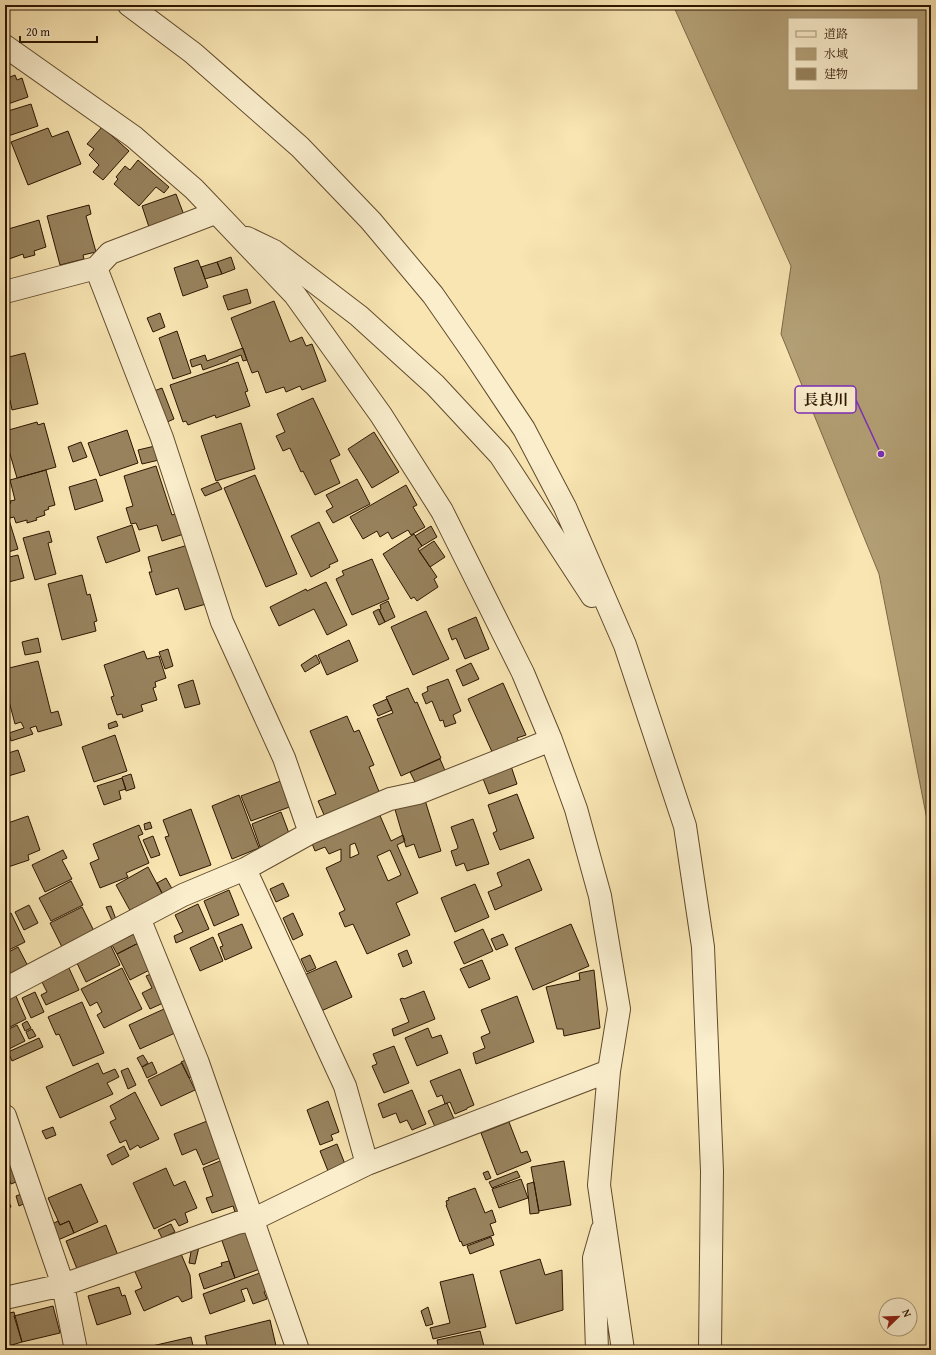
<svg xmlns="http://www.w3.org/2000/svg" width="936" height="1355" font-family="'Gentium Book Plus','Noto Serif JP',serif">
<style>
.water{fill:#b39f75;stroke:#7d6846;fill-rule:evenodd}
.building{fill:#97825d;stroke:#2d1600;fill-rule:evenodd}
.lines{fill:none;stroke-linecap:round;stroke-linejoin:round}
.minor-casing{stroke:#604a2c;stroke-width:24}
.minor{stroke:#faeecd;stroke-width:22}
.leader{fill:none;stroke:#7b2cbf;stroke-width:1.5}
.callout-dot{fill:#7b2cbf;stroke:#faeecd;stroke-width:1.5}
.callout{fill:#faeecd;stroke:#7b2cbf;stroke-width:1.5}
.callout-label{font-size:15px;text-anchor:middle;font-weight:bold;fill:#2d1600}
</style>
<rect width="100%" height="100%" fill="#f8e5b2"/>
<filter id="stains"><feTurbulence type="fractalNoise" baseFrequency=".005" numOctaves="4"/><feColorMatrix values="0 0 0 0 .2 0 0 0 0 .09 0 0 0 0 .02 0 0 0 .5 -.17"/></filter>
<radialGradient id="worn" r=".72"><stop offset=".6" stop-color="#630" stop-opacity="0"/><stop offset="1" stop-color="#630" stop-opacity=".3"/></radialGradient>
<path class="water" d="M673,5h258v835l-52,-266 -98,-240 10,-68zM789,19h128v70h-128z"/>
<path class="building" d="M8,71l2,6 5,-2 2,5 5,-2 6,19 -23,8v-33z
M31,104l7,22 -33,11v-25z
M102,127l27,24 -26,29 -10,-8 6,-7 -10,-10 5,-6 -7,-5z
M48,128l4,9 16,-6 13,33 -53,21 -17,-43z
M138,160l31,27 -5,6 -8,-6 -17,19 -25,-22 4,-5 -2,-2 9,-11 5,4z
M176,194l8,21 -35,12 -7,-21z
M89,205l2,9 -5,2 10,36 -13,3 1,4 -24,6 -13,-49z
M39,220l7,27 -12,4 1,4 -11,3 -1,-4 -14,5 -4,-13v-16z
M231,257l4,12 -13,5 -5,-12z
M198,260l10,27 -25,9 -9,-28z
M217,262l5,12 -17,5 -4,-12z
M247,289l4,14 -23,7 -5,-14z
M274,301l16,41 12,-5 4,9 6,-2 14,37 -24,9 -2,-4 -14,6 -2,-5 -18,6 -8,-22 -6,2 -21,-55z
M160,313l5,14 -12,5 -6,-14z
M177,331l14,42 -18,6 -14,-41z
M243,348l4,12 -4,1 -2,-6 -13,5v1l-25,9 -2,-6 -9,3 -2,-7 15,-5 2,6z
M25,353l13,51 -26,6 -2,-10 -5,1v-43z
M238,362l10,29 -3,1 5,14 -34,12 -1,-3 -27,10 -2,-4 -3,1 -13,-37z
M162,388l12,31 -9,4 -11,-32z
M313,398l27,57 -10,5 10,23 -25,12 -12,-24 -2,1 -11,-24 -7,3 -7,-15 9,-4 -8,-18z
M37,422l1,3 6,-2 12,44 -39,11 -12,-41v-6z
M241,423l14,46 -39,12 -15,-45z
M127,430l11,33 -38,13 -12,-33z
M374,432l25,40 -27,16 -24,-39z
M81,442l6,15 -14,5 -5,-15z
M155,446l4,14 -17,4 -4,-14z
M156,466l16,49 9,-3 6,21 -25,8 -5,-16 -18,5 -3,-7 -5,1 -5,-16 7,-2 -9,-30z
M46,470l9,35 -7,2 1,2 -5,2 1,4 -9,3 1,2 -10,3v-3l-11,3 -2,-6 -4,1 -3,-14 4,-1 -1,-2 5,-1 -5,-20z
M255,475l42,99 -31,13 -42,-99z
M96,479l7,22 -28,9 -6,-23z
M357,479l13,25 -37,19 -7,-12 7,-4 -7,-12z
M218,482l4,7 -17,7 -4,-7z
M406,485l11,20 -4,2 12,20 -14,8 -3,-5 -16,9 -4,-7 -8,5 -3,-6 -14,8 -13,-22z
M5,507l13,42 -13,4z
M319,522l19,39 -9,4 1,2 -19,10 -20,-41z
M132,525l8,26 -34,12 -9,-26z
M431,526l6,11 -15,9 -7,-10z
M49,531l3,11 -4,1 8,31 -21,6 -12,-42z
M414,534l8,12 -4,3 19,28 -3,2 4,8 -21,14 -3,-4 -3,2 -28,-45z
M434,541l11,16 -15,10 -11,-16z
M188,545l18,59 -21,6 -7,-22 -22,7 -7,-23h3l-4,-15z
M18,555l6,23 -19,5v-25z
M372,559l17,40 -37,16 -16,-36 8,-4 -2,-4z
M82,575l5,20 3,-1 7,27 -3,1 2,9 -34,9 -14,-56z
M326,582l21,43 -20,10 -13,-26 -35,17 -9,-19 36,-18 1,2z
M388,601l7,16 -10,5 -6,-12 2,-1 -1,-4z
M379,609l6,13 -6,3 -6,-13z
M426,611l23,48 -36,16 -22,-48z
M476,617l13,32 -24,10 -9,-21 -4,2 -4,-11z
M38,638l3,14 -16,3 -3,-13z
M349,640l9,21 -31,14 -9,-20z
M168,649l5,17 -8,3 -6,-17z
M144,651l3,8 12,-3 7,22 -11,4 1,5 -3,1 4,12 -16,5 2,6 -20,7 -1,-4 -5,1 -6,-18 3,-1 -10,-31z
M316,655l4,8 -15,9 -4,-7z
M38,661l13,52 7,-2 4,14 -24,7 -2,-6 -6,2 3,6 -22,7 -2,-8 15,-5 -3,-6 -6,2 -10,-38v-17z
M471,663l8,16 -16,7 -7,-16z
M448,679l13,32 -8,4 3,8 -11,4 -2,-7 -3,1 -8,-20 -6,3 -4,-10 6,-3 -1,-4z
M193,680l7,24 -15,4 -7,-23z
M503,683l23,52 -9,3 2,4 -26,12 -25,-55z
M408,688l7,15 2,-1 24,56 -40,18 -24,-57 16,-6 -7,-16z
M387,699l5,11 -14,6 -5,-11z
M347,716l7,16 5,-2 15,35 -5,2 11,27 -55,23 -7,-16 18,-7 -26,-63z
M116,721l2,5 -9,3 -1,-5z
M115,735l12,36 -33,11 -12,-35z
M18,750l7,21 -20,6v-23z
M440,759l6,14 -29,13 -7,-14z
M511,766l6,18 -28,10 -7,-18z
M131,774l4,14 -9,3 -4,-14z
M122,778l4,11 -7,2 2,8 -17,6 -7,-19z
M286,779l9,26 -44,16 -10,-25z
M517,794l17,44 -34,12 -7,-17 4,-2 -9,-26z
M239,795l20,53 -27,11 -20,-53z
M424,797l17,54 -22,7 -5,-14 -8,3 -12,-41z
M191,809l20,56 -31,11 -15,-39 4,-1 -6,-16z
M378,811l13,30 12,-6 2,6 -8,4 21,48 -22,10 14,32 -43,19 -14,-30 -8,3 -6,-14 6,-3 -19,-42 15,-7v-12l-12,5 -4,-7 -10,4 -4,-10zM355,843l4,11 -9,4v-13zM390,850l11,25 -13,6 -11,-25z
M281,812l9,24 -30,11 -8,-23z
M28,816l12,34 -12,5 1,5 -24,8v-44z
M473,819l16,45 -22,7 -3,-8 -8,3 -5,-15 6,-2 1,-2 -7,-20z
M150,822l2,6 -7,2 -1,-6z
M139,825l4,9 -5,2 11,27 -23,10 2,4 -28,11 -10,-25 9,-4 -6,-15z
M153,836l7,19 -9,3 -8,-18z
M63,850l4,8 -5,2 10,19 -27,13 -13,-27z
M529,859l13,31 -47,20 -7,-18 14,-6 -5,-13z
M148,867l17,32 -32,17 -17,-31z
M166,878l9,16 -10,5 -8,-16z
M71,881l12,24 -32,16 -12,-23z
M283,883l6,13 -13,6 -6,-13z
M475,884l14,33 -34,15 -14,-34z
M229,890l10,25 -25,11 -10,-25z
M198,904l11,25 -33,14 -2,-7 9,-4 -8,-17z
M29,905l9,18 -14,7 -9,-18z
M111,906l6,16 -4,1 -7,-16z
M82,907l15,30 -32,16 -15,-30z
M11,913l14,29 -20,10v-37z
M293,913l10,22 -10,5 -10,-22z
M242,924l10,24 -27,12 -5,-13 3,-1 -5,-12z
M571,924l18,42 -56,24 -18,-42z
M150,926l4,9 -37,19 -5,-9z
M483,929l10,22 -29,13 -10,-22z
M503,934l5,11 -12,5 -5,-11z
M154,935l13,26 -37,19 -13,-26z
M213,937l10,24 -23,10 -10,-23z
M110,944l10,21 -34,17 -10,-21z
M18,947l13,25 -26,13v-31z
M407,950l5,13 -9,4 -5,-13z
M310,955l6,13 -9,4 -6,-13z
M482,960l8,19 -21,9 -9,-19z
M336,961l16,36 -33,15 -15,-37z
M68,966l11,24 -33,15 -5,-10 6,-3 -6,-12z
M122,968l20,41 -38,19 -7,-13 5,-3 -5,-10 -7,4 -9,-17z
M161,970l13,28 -24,11 -8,-16 10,-5 -6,-12z
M594,970l6,58 -36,8 -1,-7h-6l-11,-42 34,-7 -1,-7z
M424,991l11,28 -41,17 -2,-7 17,-7 -9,-23 3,-1 1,1z
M35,992l9,20 -13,6 -9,-20z
M15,994l11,25 -16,8 -5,-10v-18z
M517,996l17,46 -58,22 -3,-11 12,-5 -4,-11 9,-4 -9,-23z
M82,1002l22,51 -31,13 -14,-32 -3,1 -8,-18z
M164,1009l11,24 -35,16 -11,-24z
M27,1021l4,7 -6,3 -3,-7z
M17,1025l8,16 -20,10v-20z
M428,1028l4,10 9,-3 7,18 -31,13 -12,-28z
M32,1029l4,7 -7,3 -3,-7z
M39,1038l4,9 -31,14 -4,-9z
M394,1046l15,37 -25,10 -12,-27 5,-2 -4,-10z
M199,1054l-2,20 -8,4 -8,-16z
M143,1055l5,8 -6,4 -5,-9z
M152,1062l5,11 -10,5 -5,-11z
M98,1063l5,11 12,-5 4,8 -12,6 6,11 -53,24 -14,-31z
M182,1063l13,27 -34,16 -13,-26z
M128,1068l8,17 -8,4 -7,-18z
M460,1069l14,36 -7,3v1l-12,5 -5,-12 -5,2 -3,-9 -5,2 -7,-16z
M412,1090l14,34 -14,6 -5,-10 -7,3 -4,-10 -13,5 -5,-14z
M135,1092l24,47 -19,9 -2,-3 -8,5 -4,-10 -6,3 -10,-21 6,-3 -6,-13z
M328,1101l11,31 -8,3 2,5 -13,5 -13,-35z
M447,1103l8,18 -19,8 -8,-18z
M220,1116l14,36 -31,13 -7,-16 -14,6 -8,-21z
M509,1122l12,31 6,-2 4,10 -34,14 -16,-42z
M53,1127l3,8 -10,4 -4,-8z
M337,1144l8,20 -17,7 -8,-20z
M124,1146l5,10 -17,9 -5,-10z
M237,1154l19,50 -21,8 -2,-6 -21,7 -6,-15 7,-2 -10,-28z
M13,1161l8,19 -10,4 -6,-15v-5z
M564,1161l7,44 -32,6 -8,-44z
M166,1168l8,18 11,-5 12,27 -12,5 3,9 -9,4 -4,-7 -21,10 -21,-46z
M488,1171l3,7 -5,2 -3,-7z
M517,1171l3,6 -28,11 -3,-6z
M521,1179l7,19 -29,10 -7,-19z
M534,1182l5,31 -9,1 -3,-30z
M81,1184l17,38 -24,11 -5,-12 -9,4 -12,-27z
M475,1188l10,25 7,-3 4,12 -6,2 4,11 -31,11 -2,-5 -1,1 -14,-37h1l-1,-4 3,-1 -1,-2z
M5,1192l6,15 -6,2z
M24,1193l4,9 -9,4 -3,-10z
M58,1221l2,4 9,-4 5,12 -16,7 -6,-16z
M259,1221l15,43 -39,14 -15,-43z
M171,1224l4,8 -13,6 -4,-8z
M106,1225l13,33 -40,16 -13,-33z
M491,1237l3,8 -24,9 -3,-8z
M192,1246l7,1 -4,17 -6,-1z
M179,1249l11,26 2,23 -10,4 -4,-6 -34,15 -9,-20 7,-3 -9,-21z
M540,1259l5,16 17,-5 1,40 -47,14 -16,-53z
M229,1261l6,17 -31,11 -5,-15 23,-8 -1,-3z
M276,1267l7,19 -19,6 3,7 -14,5 -6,-16 -6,2 4,11 -35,13 -7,-20z
M473,1274l13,53 -53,12 -3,-11 20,-5 -10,-41z
M119,1287l3,9 3,-1 6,19 -34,11 -9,-29z
M53,1306l7,27 -38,9 -8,-26z
M428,1307l5,17 -7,2 -5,-15z
M14,1312l8,30 -17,5v-33z
M270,1320l7,30h-69l-3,-14z
M480,1331l5,19h-46l-2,-10z
M191,1337l3,13h-41l-1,-4z"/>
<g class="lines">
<defs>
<path id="minor" d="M129,5l64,48 107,94 71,74 62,74 41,59 50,75 41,78 60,138 60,181 18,121 9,224 -2,179
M5,46l129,91 60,52 101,106 86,120 61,96 81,162 28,67 25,69 24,87 19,113 -10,62 -10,114 24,165
M247,238l27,13 85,65 76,69 65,70 92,141
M96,268l66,170 60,184 62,136 26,75
M5,292l91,-24 14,-15 105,-40
M245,869l100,217 22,78
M139,918l59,145 100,287
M5,989l178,-94 62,-26 65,-36 80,-34 28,-6 133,-53
M5,1116l58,169 13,65
M5,1298l58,-13 174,-62 15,-3 115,-56 242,-93
M597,1350l-3,-92 8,-28"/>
</defs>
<use href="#minor" class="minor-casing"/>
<use href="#minor" class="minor"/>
</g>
<path class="leader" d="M881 454L856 400"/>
<circle class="callout-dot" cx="881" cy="454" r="4"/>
<rect class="callout" x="795" y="386" width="61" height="27" rx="4"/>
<g class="callout-label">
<text x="826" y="405">長良川</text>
</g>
<rect width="936" height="1355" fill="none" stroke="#f8e5b2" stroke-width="20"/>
<rect x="6" y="6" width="924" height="1343" fill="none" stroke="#2d1600" stroke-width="2"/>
<rect x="10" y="10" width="916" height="1335" fill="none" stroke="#2d1600"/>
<rect x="788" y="18" width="130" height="72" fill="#faeecd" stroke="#a8987b"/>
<rect x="796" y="31" width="20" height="6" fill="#faeecd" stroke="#a8987b"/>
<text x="824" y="38" font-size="12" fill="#2d1600">道路</text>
<rect x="796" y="48" width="20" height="12" fill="#b39f75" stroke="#a8987b"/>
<text x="824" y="58" font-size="12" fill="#2d1600">水域</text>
<rect x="796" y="68" width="20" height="12" fill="#97825d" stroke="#a8987b"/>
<text x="824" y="78" font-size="12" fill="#2d1600">建物</text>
<g transform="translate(898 1317) rotate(67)"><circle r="19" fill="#faeecd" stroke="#a8987b"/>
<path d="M0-3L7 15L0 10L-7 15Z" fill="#8f2418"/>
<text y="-6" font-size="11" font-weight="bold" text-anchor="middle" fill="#2d1600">N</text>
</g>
<path d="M20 36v6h77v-6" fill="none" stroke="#2d1600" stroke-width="2"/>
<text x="26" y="36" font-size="12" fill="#2d1600" stroke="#faeecd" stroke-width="3" paint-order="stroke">20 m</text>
<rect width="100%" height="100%" filter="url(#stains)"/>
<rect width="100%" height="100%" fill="url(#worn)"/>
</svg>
